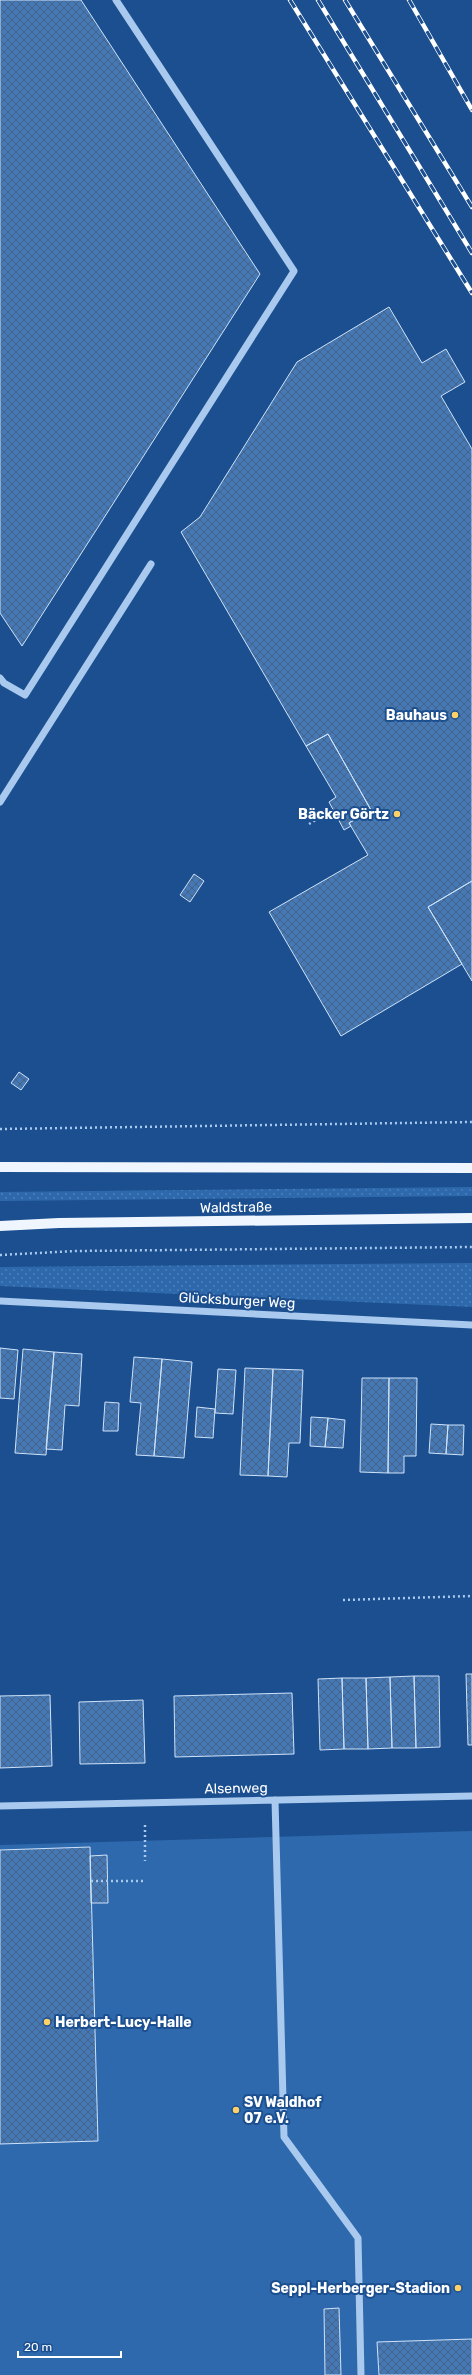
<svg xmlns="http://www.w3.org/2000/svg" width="472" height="2375" font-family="Rubik,sans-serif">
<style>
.grass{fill:url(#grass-dots)}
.garden{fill:#2e69ad}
.building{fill:url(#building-cross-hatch);stroke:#cfe3fa}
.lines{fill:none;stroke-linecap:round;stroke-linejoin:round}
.path{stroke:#a9c9ee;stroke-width:2.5;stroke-dasharray:2 3;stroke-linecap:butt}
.minor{stroke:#a9c9ee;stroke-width:7}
.major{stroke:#f0f6ff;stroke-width:10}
.rail-casing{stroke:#fff;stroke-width:4.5}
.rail{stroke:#1b4f8f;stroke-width:3;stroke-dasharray:9;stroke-linecap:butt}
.poi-dot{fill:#ffd166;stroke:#1b4f8f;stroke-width:1.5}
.labels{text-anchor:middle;stroke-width:4;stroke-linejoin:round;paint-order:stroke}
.poi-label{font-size:14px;font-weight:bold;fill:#fff;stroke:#1b4f8f;text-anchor:end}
.street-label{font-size:14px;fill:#fff;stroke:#1b4f8f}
</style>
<defs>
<pattern id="grass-dots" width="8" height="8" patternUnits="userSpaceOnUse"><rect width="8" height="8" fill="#2e69ad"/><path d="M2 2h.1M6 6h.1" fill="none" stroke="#4d80b9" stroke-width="1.8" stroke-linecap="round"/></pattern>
<pattern id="building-cross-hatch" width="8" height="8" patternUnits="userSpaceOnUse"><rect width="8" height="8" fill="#4478b7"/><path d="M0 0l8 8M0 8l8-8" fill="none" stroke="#486282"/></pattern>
</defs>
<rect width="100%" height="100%" fill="#1b4f8f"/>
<path class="grass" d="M472,1187v9l-472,5v-9z
M472,1263v44l-472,-21v-19z"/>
<path class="garden" d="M472,1831v544h-472v-530z"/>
<path class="building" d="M0,0h81l179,274 -238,372 -22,-33z
M389,307l33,56 24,-14 19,33 -24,14 31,53v432l-44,26 34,57 -121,72 -72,-124 99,-57 -19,-32 22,-13 -43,-76 -22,12 -125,-214 19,-15 97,-155z
M328,734l43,76 -22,13 2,3 -7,4 -15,-28 7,-5 -30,-51z
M194,874l10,7 -14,21 -10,-7z
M472,881v100l-44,-74z
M19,1072l10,7 -8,11 -10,-7z
M0,1348l18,2 -4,49 -14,-1z
M23,1349l31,3 -8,103 -31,-2z
M54,1352l28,2 -3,52 -14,-1 -3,45 -16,-1z
M134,1357l28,2 -8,97 -18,-1 5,-52 -11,-1z
M162,1359l30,3 -8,96 -30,-2z
M245,1368l28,1 -5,107 -28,-1z
M218,1369l18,1 -3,44 -18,-1z
M273,1369l30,1 -3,73h-11l-2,34 -19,-1z
M362,1378h27l-1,95 -28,-1z
M389,1378h28l-1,78h-12v17h-16z
M105,1402l14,1 -1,28h-15z
M197,1407l18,2 -2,29 -18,-1z
M311,1417l17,1 -3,29 -15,-1z
M328,1418l17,2 -2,28 -18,-1z
M431,1424l17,1 -2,29 -17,-1z
M448,1425h16l-1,30 -17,-1z
M466,1674h6v71h-4z
M414,1676h25l1,71 -24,1z
M414,1676l2,72h-24l-2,-71z
M390,1677l2,71 -24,1 -2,-71z
M342,1678h24l2,71h-24z
M342,1678l2,71 -24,1 -2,-71z
M292,1693l2,61 -119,3 -1,-61z
M50,1695l2,71 -52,2v-72z
M143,1700l2,63 -65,1 -1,-62z
M90,1847l8,294 -98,3v-294z
M107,1855l1,48h-17l-1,-47z
M339,2308l2,67h-16l-1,-66z
M472,2339v36h-93l-2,-33z"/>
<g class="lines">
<path class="path" d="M309,824l24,-14
M0,1129l472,-7
M0,1255l76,-4 396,-4
M343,1600l129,-4
M145,1825v36
M91,1881h55"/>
<path class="minor" d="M0,678l4,5 21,12 269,-424 -178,-271
M0,802l151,-238
M0,1301l472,24
M275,1800l9,337 74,101 3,137
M0,1806l472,-10"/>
<path class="major" d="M0,1167l472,1
M0,1226l59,-3 413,-5"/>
<defs>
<path id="rail" d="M290,0l182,293
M318,0l154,253
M345,0l127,207
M409,0l63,110"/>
</defs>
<use href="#rail" class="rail-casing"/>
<use href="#rail" class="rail"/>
</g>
<g class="poi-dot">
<circle cx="455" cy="715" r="4"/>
<circle cx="397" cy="814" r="4"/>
<circle cx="47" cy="2022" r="4"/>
<circle cx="236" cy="2110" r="4"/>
<circle cx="458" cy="2288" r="4"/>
</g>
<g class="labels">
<g class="poi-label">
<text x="447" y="720">Bauhaus</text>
<text x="389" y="819">Bäcker Görtz</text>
<text x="55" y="2027" text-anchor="start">Herbert-Lucy-Halle</text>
<text x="244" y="2107" text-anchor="start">SV Waldhof<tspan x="244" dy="16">07 e.V.</tspan></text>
<text x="450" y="2293">Seppl-Herberger-Stadion</text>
</g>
<g class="street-label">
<text transform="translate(236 1207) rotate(-1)" y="5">Waldstraße</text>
<text transform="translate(237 1300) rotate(3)" y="5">Glücksburger Weg</text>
<text transform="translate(236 1788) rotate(-1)" y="5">Alsenweg</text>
</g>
</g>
<path d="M18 2351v6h103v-6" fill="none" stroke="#ffffff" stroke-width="2"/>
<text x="24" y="2351" font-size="12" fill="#ffffff" stroke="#1b4f8f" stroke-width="3" paint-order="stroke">20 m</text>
</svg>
